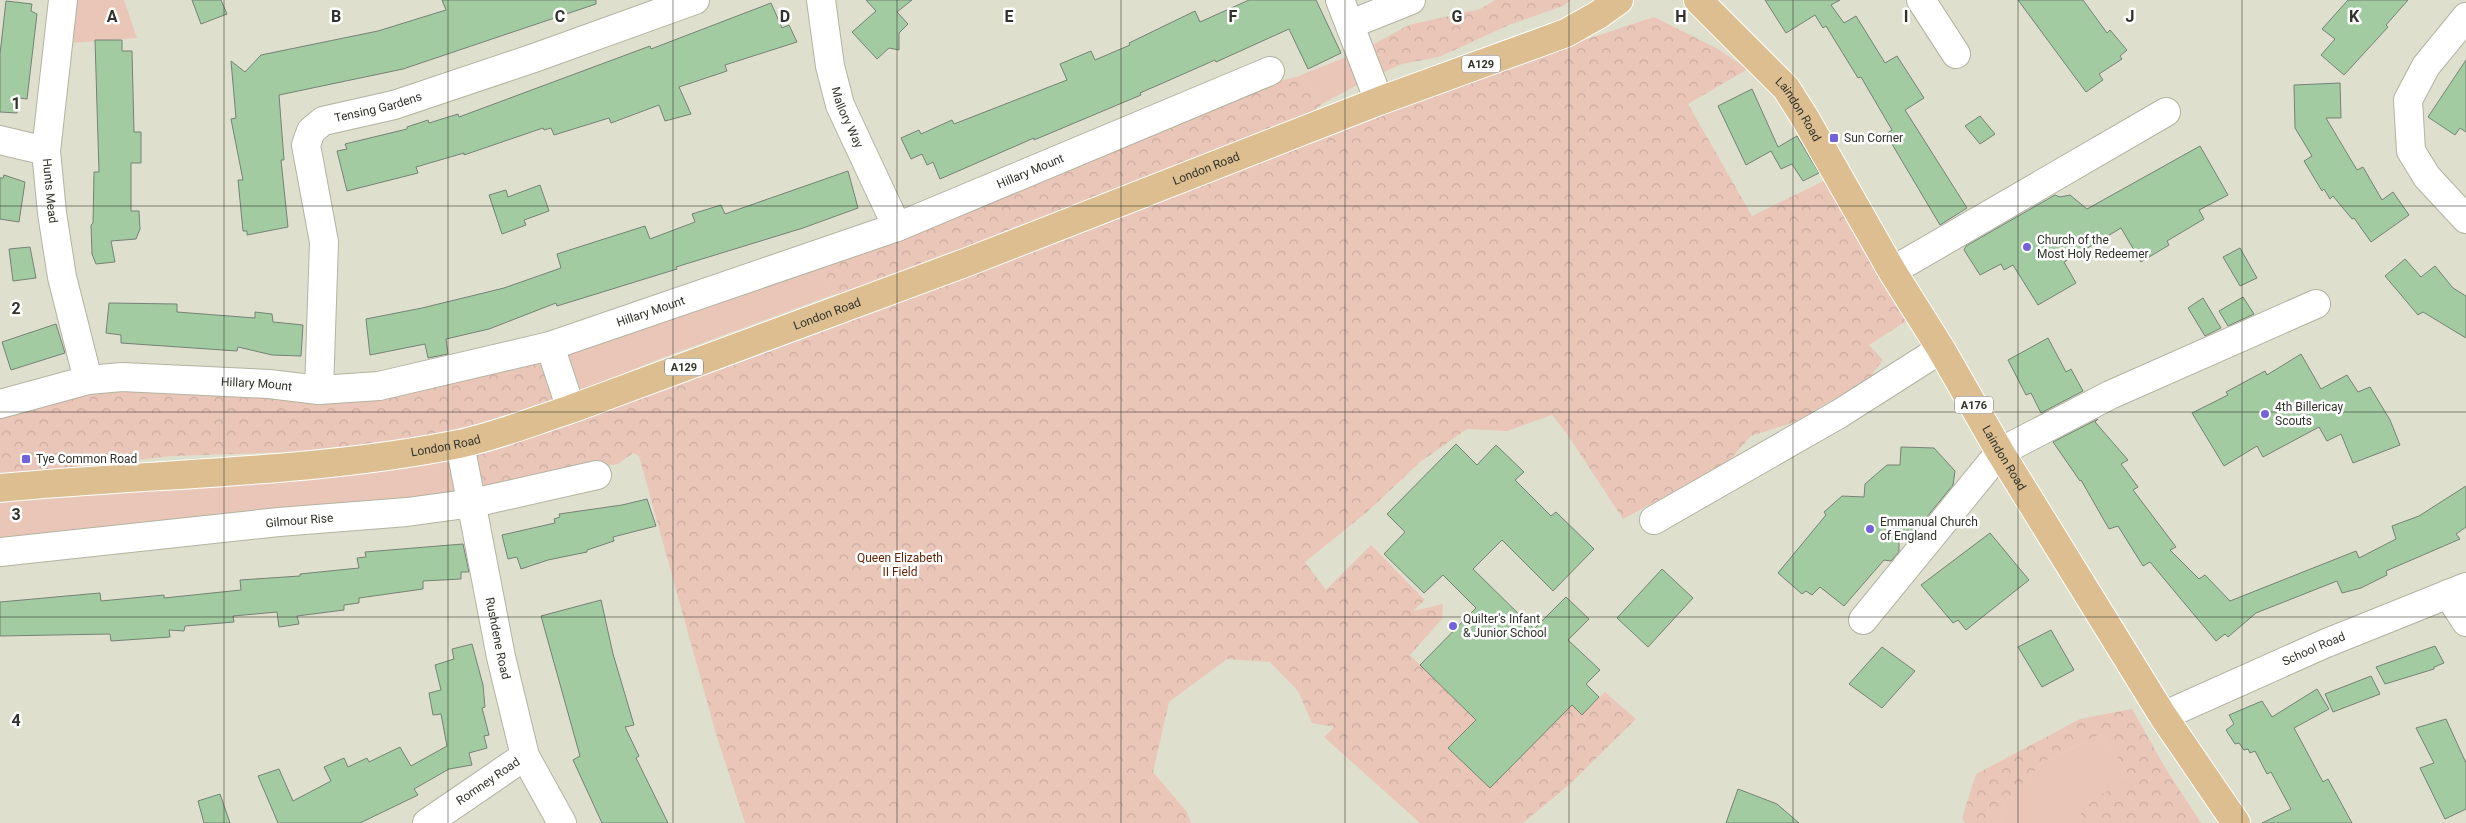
<svg xmlns="http://www.w3.org/2000/svg" width="2466" height="823" font-family="Roboto,sans-serif">
<style>
.grass{fill:#eac6b9}
.forest{fill:url(#forest-crowns)}
.building{fill:#a2cba2;stroke:#758275}
.lines{fill:none;stroke-linecap:round;stroke-linejoin:round}
.minor-casing{stroke:#b2b3a1;stroke-width:30}
.major-casing{stroke:#fff;stroke-width:30}
.minor{stroke:#fff;stroke-width:28}
.major{stroke:#dcbe91;stroke-width:28}
.grid{fill:none;stroke:#31322a;stroke-width:1;stroke-opacity:0.55}
.poi-dot{fill:#7263dd;stroke:#fff;stroke-width:2}
.labels{text-anchor:middle;stroke-width:5;stroke-linejoin:round;paint-order:stroke}
.shield{fill:#fff;stroke:#6f706a;stroke-width:1}
.shield-label{font-size:11px;font-weight:bold;fill:#31322a}
.street-label{font-size:12px;fill:#31322a;stroke:#fff}
.poi-label{font-size:12px;fill:#31322a;stroke:#fff;text-anchor:start}
.park-label{font-size:12px;fill:#632206;stroke:#fff}
.grid-label{font-size:16px;text-anchor:middle;font-weight:bold;fill:#31322a;stroke:#fff;stroke-width:5;stroke-linejoin:round;paint-order:stroke}
</style>
<defs>
<pattern id="forest-crowns" width="20" height="18" patternUnits="userSpaceOnUse" patternTransform="scale(1.25)"><rect width="20" height="18" fill="#eac6b9"/><path d="M2 6a3 3 0 1 1 6 0M12 15a3 3 0 1 1 6 0" fill="none" stroke="#c9ab9f"/></pattern>
</defs>
<rect width="100%" height="100%" fill="#dee0cd"/>
<path class="grass" d="M63,0h61l13,38 -80,6z
M1361,51l9,27 -48,26 -26,-27z
M813,255l19,40 -173,64 -93,38 -16,-51z
M460,444l13,59 -473,49v-64z
M2101,734l61,89h-167l6,-3 3,-17 39,-41z"/>
<path class="forest" d="M1495,0h76l-8,6 -54,19 -70,32 -37,7 -32,14 -9,-27 48,-26 71,-16z
M1654,17l62,31 32,21 -60,35 64,112 86,-42 81,139 -50,32 14,15 -10,12 7,16 -28,18 -13,-10 -44,26 -44,14 -24,27 -104,56 -56,-85 -15,-19 -45,16 -40,-2 -47,33 -53,50 -62,50 21,28 45,-45 54,55 -12,11 30,-7 -1,15 -32,36 66,65 -27,28 41,40 82,-83 10,9 23,-22 31,27 -65,64 -48,40h-103l-96,-86 10,-10 -22,-4 -14,-32 -28,-29 -43,-3 -58,43 -16,70 34,40 4,11h-446l-29,-89 -77,-278 -6,-3 -15,11 -43,7 -102,32 -13,-59 460,-165 -88,16 -19,-40 427,-165 56,-13 26,27 -48,38z
M550,346l16,51 -104,34 -78,11 -91,10 -121,4 -172,20v-72l88,-24 231,10z
M2132,709l34,60 35,54h-119l-2,-18 42,-21 7,-9 -28,-41 -58,28 -39,41 -3,17 -6,3h-30l-3,-5 14,-44 104,-55z"/>
<path class="building" d="M192,0h29l6,14 -26,10z
M442,0h154v4l-193,65 -124,26 5,65h-3l7,67 -41,8v-4h-4l-5,-51h5l-12,-61 5,-1 -5,-57 14,11 16,-17 117,-24 68,-21z
M866,0h46l-15,12 11,12 -9,9v17l-10,-2 -12,11 -25,-27 24,-21z
M1249,0h67l25,53 -33,16 -19,-40 -73,33 -1,-2 -43,19 -32,14 1,2 -107,45v-2l-94,41 -7,-17 -6,3 -5,-11 -11,5 -10,-21 18,-8 2,4 31,-14 2,4 113,-44 -7,-16 31,-13 4,9 35,-15 -1,-2 66,-32 5,11z
M1765,0h75l-9,5 13,18 12,-7 29,47 12,-7 27,42 -19,12 62,98 -27,17 -54,-91 6,-4 -31,-53 -3,1 -32,-52 -3,2 -8,-13 -29,18z
M2018,0h65l24,33 3,-3 17,20 -7,6 2,3 -23,15 4,6 -17,12z
M2348,0h60l-22,25 2,2 -44,48 -23,-20 14,-16 -13,-10z
M6,1l26,3 -1,7 6,3 -10,85 -8,-1 -2,15 -17,-1v-58z
M771,3l11,25 7,-3 8,17 -72,23 2,6 -48,16 12,27 -26,7 -6,-16 -48,18 -2,-5 -55,17 -3,-7 -7,2 -1,-2 -79,27v-2l-48,14 2,6 -71,18 -10,-40 10,-2 -2,-5 62,-15v-2l21,-7 1,3 29,-9 1,3 191,-71 1,3z
M95,40h27v11h10l2,81h7v31h-10v48h8l1,18 -4,10 -25,2 4,21 -19,2 -4,-10 -1,-29 2,-2 1,-51h5z
M2466,60v72l-6,-4 -5,7 -27,-18z
M2340,83l1,35h-15l31,52 6,-3 19,33 11,-8 16,23 -38,27 -17,-24 -2,1 -19,-23 -3,3 -6,-10 -2,2 -18,-30 8,-5 -17,-28 -1,-43z
M1752,89l26,58 19,-11 22,37 -16,8 -11,-17 -11,5 -10,-18 -25,14 -28,-59z
M1980,116l15,18 -15,10 -15,-18z
M2200,146l28,49 -29,15 5,9 -37,22 2,4 -28,17 -20,-34 -57,34 12,21 -38,22 -25,-40 -9,5 -3,-6 -21,11 -16,-25 2,-4 89,-51 5,2 10,-2 17,14z
M848,171l10,37 -55,20 -127,39 1,2 -120,37 -1,-3 -67,26 -43,10 2,15 -20,4 -3,-14 -55,11 -4,-36 56,-11 82,-20 57,-20 -4,-14 88,-28 5,13 45,-17 -3,-8 29,-9 4,9z
M4,175l21,7 -6,40 -19,-3v-41h3z
M540,185l9,26 -25,9 2,5 -24,9 -13,-39 17,-5 2,7z
M30,247l6,31 -23,3 -4,-32z
M2240,248l17,30 -17,8 -17,-29z
M2405,259l16,18 14,-11 18,22 13,8v42l-43,-26 -5,3 -33,-39z
M2243,297l11,17 -26,12 -9,-15z
M2203,298l18,30 -16,8 -17,-28z
M109,303l68,1v8l78,6v-6l17,2 1,8 30,3 -2,31 -29,-1 -34,-8 -1,4 -116,-8v-8l-15,-2z
M56,324l9,29 -54,17 -9,-28z
M2048,338l18,34 5,-3 12,22 -42,22 -10,-20 -5,2 -18,-35z
M2301,354l20,35 26,-14 11,17 12,-5 20,33 10,25 -47,18 -12,-29 -14,7 -8,-14 -56,30 -6,-11 -33,20 -32,-53 36,-18 -2,-3 39,-21 2,4z
M2098,419l-3,3 33,38 -7,4 17,23 -5,3 43,57 -6,3 29,29 6,-4 25,26 126,-50 3,7 37,-19 -4,-13 27,-10 47,-30v41l-10,7 4,5 -74,32 1,4 -26,13 -19,5 -5,-12 -81,32 -28,24 -3,-3 -9,7 -66,-79 -7,4 -25,-40 -9,3 -28,-49 -1,1 -27,-39z
M1456,444l21,21 19,-20 28,27 -9,8 36,36 5,-4 38,37 -41,42 -51,-51 -29,29 61,60 32,-32 23,22 -21,21 32,30 -14,14 13,13 -17,18 -10,-10 -82,83 -42,-40 28,-28 -56,-55 56,-57 -33,-33 -19,18 -40,-39 21,-22 -18,-18z
M1901,447l33,1 21,23 -2,14 -45,55h-9v12l-8,9 -7,-1 -40,46 -24,-19 -8,8 -6,-4 -4,3 -24,-21 48,-58 -2,-3 18,-16 22,1 1,-13 22,-19h13z
M647,499l9,27 -43,11 1,4 -27,9v2l-39,8 -27,9 -4,-12 -9,2 -6,-24 53,-12 -1,-4 6,-2 -1,-3 63,-9z
M1990,533l39,47 -63,50 -8,-10 -5,3 -32,-38z
M463,544l6,28h-8v7l-38,2v8l-64,9v5l-15,2v5l-47,6 2,8 -20,3 -2,-15 -44,4 1,6 -49,4 -1,5 -15,-1 1,7 -59,4 -1,-7 -110,2v-34l100,-9 1,8 63,-6v3l77,-8 -1,-10 60,-4v-2l59,-6 -2,-10 9,-1 -1,-5z
M1662,569l31,29 -45,49 -31,-29z
M601,600l12,54 21,71 -9,2 14,29 -3,2 32,65h-66l-29,-63 7,-4 -39,-140z
M2051,630l23,40 -32,17 -24,-40z
M472,644l11,41 2,22 -3,1 7,27 -5,1 3,12 -18,5 3,12 -23,4 -35,20 4,6 -58,28h-82l-20,-47 21,-7 14,32 38,-20 -7,-14 20,-9 4,9 19,-9 2,4 31,-15 11,19 36,-20 -6,-32 -8,1 -4,-22 12,-3 -6,-25 19,-6 -2,-10z
M2435,646l9,17 -10,4v2l-49,15 -9,-17z
M1882,647l33,24 -33,37 -33,-24z
M2371,676l9,18 -47,18 -8,-18z
M2317,689l12,20 -35,19 29,54 5,-3 24,44h-90l29,-14 -20,-37 -4,2 -12,-23 -5,2 -2,-4 -4,1 -5,-7 -4,1 -9,-14 8,-6 -5,-9 33,-14 10,16z
M2446,719l20,44v46l-21,10 -25,-51 14,-5 -18,-35z
M1738,789l39,15 22,19h-73z
M220,794l10,29h-26l-6,-22z"/>
<g class="lines">
<defs>
<g id="minor">
<path id="s1" d="M63,0l-17,151 6,62 10,64 26,103"/>
<path id="s2" d="M821,0l9,66 10,39 57,122"/>
<path d="M1340,0l39,101"/>
<path d="M1921,0l35,54"/>
<path d="M2466,17l-40,49 -18,34 3,51 16,26 39,42"/>
<path d="M1351,24l60,-24"/>
<path d="M0,140l46,11"/>
<path d="M1892,271l274,-159"/>
<path d="M550,346l21,63"/>
<path id="s3" d="M319,390l5,-148 -18,-97 5,-14 12,-10 71,-16 140,-47 161,-58"/>
<path id="s4" d="M0,404l88,-24 34,-3 147,7 50,6 60,-4 171,-40 347,-119 373,-156"/>
<path id="s5" d="M460,444l41,213 24,99 37,67"/>
<path d="M1654,520l185,-106 102,-65"/>
<path id="s6" d="M0,552l279,-30 128,-10 66,-9 124,-28"/>
<path d="M2448,594l18,28"/>
<path d="M1863,620l137,-168 110,-57 206,-91"/>
<path id="s7" d="M2163,716l161,-72 142,-57"/>
<path id="s8" d="M427,823l98,-67"/>
</g>
<g id="major">
<path id="s9" d="M1698,0l88,88 19,30 87,153 49,78 59,103 163,264 73,107"/>
<path id="s10" d="M0,488c152,-15 308,-14 459,-44 38,-8 75,-23 112,-35l399,-148 409,-160 187,-68 32,-18 21,-15"/>
</g>
</defs>
<use href="#minor" class="minor-casing"/>
<use href="#major" class="major-casing"/>
<use href="#minor" class="minor"/>
<use href="#major" class="major"/>
</g>
<path class="grid" d="M224,0v823M448,0v823M673,0v823M897,0v823M1121,0v823M1345,0v823M1569,0v823M1793,0v823M2018,0v823M2242,0v823M0,206h2466M0,412h2466M0,617h2466"/>
<g class="poi-dot">
<rect x="1829" y="133" width="10" height="10" rx="2.5"/>
<circle cx="2027" cy="247" r="5"/>
<circle cx="2265" cy="414" r="5"/>
<rect x="21" y="454" width="10" height="10" rx="2.5"/>
<circle cx="1870" cy="529" r="5"/>
<circle cx="1453" cy="626" r="5"/>
</g>
<g class="labels">
<g class="shield">
<rect x="1462" y="55.5" width="38" height="17" rx="4"/>
<rect x="665" y="358.5" width="38" height="17" rx="4"/>
<rect x="1955" y="396.5" width="38" height="17" rx="4"/>
</g>
<g class="shield-label">
<text x="1481" y="68">A129</text>
<text x="684" y="371">A129</text>
<text x="1974" y="409">A176</text>
</g>
<g class="street-label">
<text dy="4" stroke="none"><textPath href="#s3" startOffset="334">Tensing Gardens</textPath></text>
<text dy="4" stroke="none"><textPath href="#s9" startOffset="149">Laindon Road</textPath></text>
<text dy="4" stroke="none"><textPath href="#s2" startOffset="121">Mallory Way</textPath></text>
<text dy="4" stroke="none"><textPath href="#s10" startOffset="1258">London Road</textPath></text>
<text dy="4" stroke="none"><textPath href="#s4" startOffset="1070">Hillary Mount</textPath></text>
<text dy="4" stroke="none"><textPath href="#s1" startOffset="192">Hunts Mead</textPath></text>
<text dy="4" stroke="none"><textPath href="#s4" startOffset="665">Hillary Mount</textPath></text>
<text dy="4" stroke="none"><textPath href="#s10" startOffset="852">London Road</textPath></text>
<text dy="4" stroke="none"><textPath href="#s4" startOffset="260">Hillary Mount</textPath></text>
<text dy="4" stroke="none"><textPath href="#s10" startOffset="448">London Road</textPath></text>
<text dy="4" stroke="none"><textPath href="#s9" startOffset="554">Laindon Road</textPath></text>
<text dy="4" stroke="none"><textPath href="#s6" startOffset="301">Gilmour Rise</textPath></text>
<text dy="4" stroke="none"><textPath href="#s5" startOffset="198">Rushdene Road</textPath></text>
<text dy="4" stroke="none"><textPath href="#s7" startOffset="165">School Road</textPath></text>
<text dy="4" stroke="none"><textPath href="#s8" startOffset="74">Romney Road</textPath></text>
</g>
<g class="poi-label">
<text x="1844" y="142">Sun Corner</text>
<text x="2037" y="244">Church of the<tspan x="2037" dy="14">Most Holy Redeemer</tspan></text>
<text x="2275" y="411">4th Billericay<tspan x="2275" dy="14">Scouts</tspan></text>
<text x="36" y="463">Tye Common Road</text>
<text x="1880" y="526">Emmanual Church<tspan x="1880" dy="14">of England</tspan></text>
<text x="1463" y="623">Quilter's Infant<tspan x="1463" dy="14">&amp; Junior School</tspan></text>
</g>
<g class="park-label">
<text x="900" y="562">Queen Elizabeth<tspan x="900" dy="14">II Field</tspan></text>
</g>
</g>
<g class="grid-label">
<text x="112" y="22">A</text>
<text x="336" y="22">B</text>
<text x="560" y="22">C</text>
<text x="785" y="22">D</text>
<text x="1009" y="22">E</text>
<text x="1233" y="22">F</text>
<text x="1457" y="22">G</text>
<text x="1681" y="22">H</text>
<text x="1906" y="22">I</text>
<text x="2130" y="22">J</text>
<text x="2354" y="22">K</text>
<text x="16" y="109">1</text>
<text x="16" y="314">2</text>
<text x="16" y="520">3</text>
<text x="16" y="726">4</text>
</g>
</svg>
